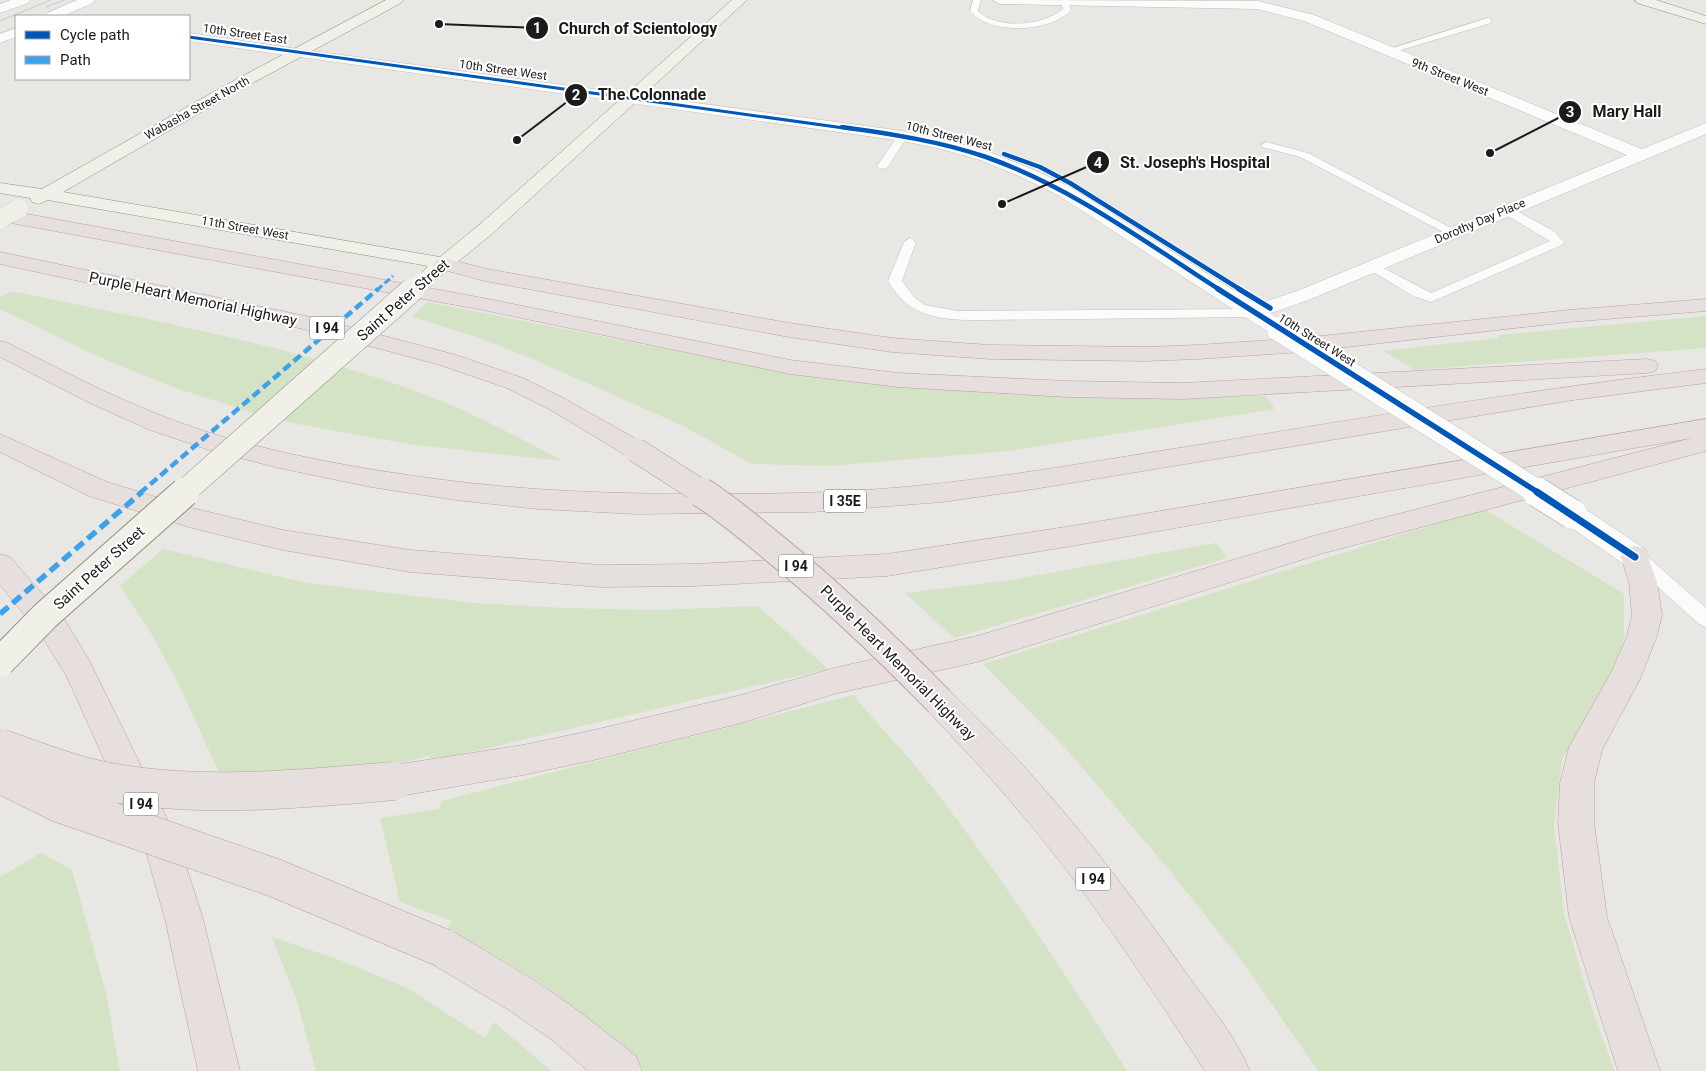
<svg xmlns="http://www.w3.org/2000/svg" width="1706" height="1071" font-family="Roboto,sans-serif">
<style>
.grass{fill:#d4e3c5}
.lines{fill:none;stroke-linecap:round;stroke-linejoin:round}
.service-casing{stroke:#bfbebc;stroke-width:1}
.minor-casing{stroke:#bfbebc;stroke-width:1}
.tertiary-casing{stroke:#bfbebc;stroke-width:1}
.secondary-casing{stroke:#8e907e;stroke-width:1}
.motorway-casing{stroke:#ba9fa4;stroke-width:1}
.service{fill:#fcfbfb;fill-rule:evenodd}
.minor{fill:#fcfbfb;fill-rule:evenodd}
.tertiary{fill:#fcfbfb;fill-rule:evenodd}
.secondary{fill:#f0f0e9;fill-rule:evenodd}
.motorway{fill:#e7dede;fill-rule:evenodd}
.tram{stroke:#c9c8c8;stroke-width:1}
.tertiary-bridge-far1-casing{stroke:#bfbebc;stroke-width:25;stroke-linecap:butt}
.tertiary-bridge-casing{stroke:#bfbebc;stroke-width:31;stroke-linecap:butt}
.secondary-bridge-far2-casing{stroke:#8e907e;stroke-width:19;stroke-linecap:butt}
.secondary-bridge-far1-casing{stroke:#8e907e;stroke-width:25;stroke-linecap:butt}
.secondary-bridge-casing{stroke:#8e907e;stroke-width:31;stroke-linecap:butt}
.motorway-bridge-far2-casing{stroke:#ba9fa4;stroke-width:25;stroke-linecap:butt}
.motorway-bridge-far1-casing{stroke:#ba9fa4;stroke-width:31;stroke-linecap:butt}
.motorway-bridge-casing{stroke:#ba9fa4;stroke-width:39;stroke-linecap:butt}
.tertiary-bridge-far1{stroke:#fcfbfb;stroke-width:24}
.tertiary-bridge{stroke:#fcfbfb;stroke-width:29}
.secondary-bridge-far2{stroke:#f0f0e9;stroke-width:19}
.secondary-bridge-far1{stroke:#f0f0e9;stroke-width:24}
.secondary-bridge{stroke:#f0f0e9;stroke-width:29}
.motorway-bridge-far2{stroke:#e7dede;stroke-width:24}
.motorway-bridge-far1{stroke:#e7dede;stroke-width:29}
.motorway-bridge{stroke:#e7dede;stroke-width:38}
.quiet-far2{stroke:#3da2ea;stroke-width:3;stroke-dasharray:7 3;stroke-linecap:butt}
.quiet-far1{stroke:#3da2ea;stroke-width:4.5;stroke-dasharray:9 4.5;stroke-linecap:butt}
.quiet{stroke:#3da2ea;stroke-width:5.5;stroke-dasharray:11 5.5;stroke-linecap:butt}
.cycleway-far3-casing{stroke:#fff;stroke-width:5}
.cycleway-far2-casing{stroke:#fff;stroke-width:6}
.cycleway-far1-casing{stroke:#fff;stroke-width:8}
.cycleway-casing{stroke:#fff;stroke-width:10}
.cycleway-far3{stroke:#0057b8;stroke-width:3}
.cycleway-far2{stroke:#0057b8;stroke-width:4.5}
.cycleway-far1{stroke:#0057b8;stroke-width:5.5}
.cycleway{stroke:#0057b8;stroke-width:7}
.labels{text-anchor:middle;stroke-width:4;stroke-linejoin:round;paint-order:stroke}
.far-street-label{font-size:12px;fill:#1b1b1b;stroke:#fff}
.shield{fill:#fff;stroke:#5f5f5f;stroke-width:1}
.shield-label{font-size:14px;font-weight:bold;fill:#1b1b1b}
.street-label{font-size:15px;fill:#1b1b1b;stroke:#fff}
.leader{fill:none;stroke:#1b1b1b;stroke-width:2}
.callout-dot{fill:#1b1b1b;stroke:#fff;stroke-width:2}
.mark-label{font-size:15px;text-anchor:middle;font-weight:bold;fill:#fff}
.callout-label{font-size:16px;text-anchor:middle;font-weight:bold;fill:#1b1b1b;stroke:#fff;stroke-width:4;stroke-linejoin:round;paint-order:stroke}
</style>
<rect width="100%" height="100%" fill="#e9e7e3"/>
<path class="grass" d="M12,291c145,31 294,56 432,111 41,17 79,38 119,59l-149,-16 -117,-21 -46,-12 -73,-23 -42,-17 -43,-18 -93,-45v-12z
M427,302l305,60 112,19 170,14 118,3 133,-2 10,13 -267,42 -180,15 -76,-2 -69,-38 -150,-67 -56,-22 -65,-20z
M1706,316v32l-291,22 -32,-19 116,-13 -1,-3z
M1484,509l140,85v44l-8,35 -32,48 -22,39 -8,65 10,89 32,107 19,50h-297l-74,-107 -74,-93 -102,-120 -85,-87z
M1216,543l11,15 -273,80 -49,-45 106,-13z
M163,549l144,34 167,20 91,5 93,2 100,-4 70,63 -396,92 -3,-5 -37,9 -171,12 -41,-90 -28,-52 -32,-49z
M853,695c25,30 53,58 77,89 71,92 135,189 197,287h-482l-33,-34 -74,-56 -91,-53 5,-7 -52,-19 -20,-84 59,-9 2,-8z
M41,853l31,17 34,123 14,78h-120v-194z
M272,937l68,23 69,29 76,49 9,-16 57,49h-235l-20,-73z"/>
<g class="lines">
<defs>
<path id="service" d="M973,0h8l-3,11c20,19 64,15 85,-2l-2,-7 2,-2h5l3,10c-20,23 -82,25 -101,1z
M1488,18l3,1v4l-100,30h-6l-2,-2z
M903,133l5,3 -21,32 -4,1 -4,-1 -2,-2 22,-32z
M1266,142l42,11 151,79 -6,4 -4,-1 -149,-78 -38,-10 -1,-2z
M1507,206l47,25 10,11 -2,3 -131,57 -18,-6 -48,-29 1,-3h10l55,29 119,-52 -47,-28 -2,-3 2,-3z
M910,238l6,4 -14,39 13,17 10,7 32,6 297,-2 7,4 -7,4 -272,3c-39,0 -73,-1 -94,-39l16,-39z
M1636,550l6,2 64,56v19l-7,-3 -69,-62 -3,-5 3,-5z"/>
<path id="minor" d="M11,0h19l-2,3 -28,10v-9z
M77,0h18l-2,3 -30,13h-18l2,-3z
M993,0l265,1 56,14 328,134 64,-26v11l-395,165 -57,20 -8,-1 -3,-5 3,-5 51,-17 330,-136 -323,-134 -46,-12 -258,-5z
M16,28v9l-16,6v-9z
M189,33l109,16 5,1 2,3 -2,3 -5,1 -109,-16z"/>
<path id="tertiary" d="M298,49l605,82 48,10 41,12 40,16 38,18 217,137 3,5 -3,5 -8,2 -8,-2 -213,-139 -39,-19 -39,-16 -39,-11 -38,-8 -610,-85 -2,-3 2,-3z
M1572,504l10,3 63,42 4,8 -4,8 -10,3 -10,-3 -63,-44 -3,-7 3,-7z"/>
<path id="secondary" d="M386,0h17l-2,3 -165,89 -173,100 377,65 39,-32 253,-225h15l-254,233 -56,46 -7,2 -7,-2 -3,-4 8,-9 -11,-2 -341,-59 -28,-5 -9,4 -7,-2 -2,-4 -30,-5v-10l42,6 182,-103z
M1635,0h21l50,16v8l-69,-21z"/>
<path id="motorway" d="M0,209l483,89 307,62 108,13 169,8 115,2 465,-24 8,2 3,5 -3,5 -8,2 -465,26 -115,-2 -169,-10 -108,-13 -307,-64 -483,-89z
M0,252l320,67 136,36 67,23 42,21 80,45 4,6 -4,6 -9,3 -9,-3 -78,-47 -42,-21 -67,-23 -123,-33 -317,-68z
M444,258l43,11 302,54 103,15 98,7 155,2 53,-2 104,-7 267,-28 137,-11v12l-137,11 -267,30 -104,7 -53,2 -155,-2 -98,-7 -103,-15 -304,-56 -48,-13 -3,-4 3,-4z
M0,341l8,2c62,32 124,64 190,86 77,25 158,39 238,50 90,12 179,15 269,15 67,0 134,-1 200,-7 99,-9 196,-27 293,-42 169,-28 338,-56 508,-76v14l-133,17 -539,89 -92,13 -129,10 -176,2 -99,-5 -82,-9 -85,-13 -92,-19 -70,-18 -59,-20 -60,-27 -90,-46z
M1706,419v32l-389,104 -340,107 -143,32 -93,29 -147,37 -71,15 -129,22 -12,-5 -5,-11 5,-11 12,-5 129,-20 71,-15 147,-35 93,-27 143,-32 340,-101 375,-97 -620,108 -185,30 -192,10 -94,1 -191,-15 -127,-22 -91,-22 -103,-32 -89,-44v-18l107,48 85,26 91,22 127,20 191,15 94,-1 192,-10 185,-28z
M1635,546l10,3 12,33 5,33 -5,21 -17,43 -38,71 -8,33v40l13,94 53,154h-42l-49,-154 -11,-94 2,-40 9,-36 42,-74 16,-37 5,-21 -3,-33 -8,-25 4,-8z
M0,554l10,3 53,60 26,43 89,181 25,78 37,152h-42l-33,-152 -18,-64 -80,-178 -26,-42 -41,-50z
M939,687l11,4c30,30 60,59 87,90 53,59 101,124 147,189 23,32 51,65 66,101h-45c-60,-92 -121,-185 -193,-268 -27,-32 -56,-62 -84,-92l-5,-10 5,-10z
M443,929l14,5 80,48 43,30 56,44 6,15h-54l-36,-31 -43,-30 -80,-48 -5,-14 5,-14z"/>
</defs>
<use href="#service" class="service-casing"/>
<use href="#minor" class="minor-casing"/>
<use href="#tertiary" class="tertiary-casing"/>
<use href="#secondary" class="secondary-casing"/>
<use href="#motorway" class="motorway-casing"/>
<use href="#service" class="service"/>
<use href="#minor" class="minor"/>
<use href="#tertiary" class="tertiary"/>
<use href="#secondary" class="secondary"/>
<use href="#motorway" class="motorway"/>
<path class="tram" d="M46,7l18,-7
M0,21l51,-21"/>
<defs>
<path id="tertiary-bridge-far1" d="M1279,329l260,164"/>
<path id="tertiary-bridge" d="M1537,492l35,22"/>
<path id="secondary-bridge-far2" d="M0,219l18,-10
M412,290l9,-8"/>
<path id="secondary-bridge-far1" d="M183,493l230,-204"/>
<path id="secondary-bridge" d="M0,662l45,-46 140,-124"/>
<path id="motorway-bridge-far2" d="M636,450l67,43"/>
<path id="motorway-bridge-far1" d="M701,492c26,17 49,36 73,56 58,47 112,99 165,153
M0,748l3,1"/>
<path id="motorway-bridge" d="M0,748c36,13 72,27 109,34 94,17 191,7 285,-1
M0,774l59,29 216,75 168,70"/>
</defs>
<use href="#tertiary-bridge-far1" class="tertiary-bridge-far1-casing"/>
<use href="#tertiary-bridge" class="tertiary-bridge-casing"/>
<use href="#secondary-bridge-far2" class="secondary-bridge-far2-casing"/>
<use href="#secondary-bridge-far1" class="secondary-bridge-far1-casing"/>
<use href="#secondary-bridge" class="secondary-bridge-casing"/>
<use href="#motorway-bridge-far2" class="motorway-bridge-far2-casing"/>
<use href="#motorway-bridge-far1" class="motorway-bridge-far1-casing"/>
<use href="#motorway-bridge" class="motorway-bridge-casing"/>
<use href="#tertiary-bridge-far1" class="tertiary-bridge-far1"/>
<use href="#tertiary-bridge" class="tertiary-bridge"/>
<use href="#secondary-bridge-far2" class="secondary-bridge-far2"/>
<use href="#secondary-bridge-far1" class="secondary-bridge-far1"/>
<use href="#secondary-bridge" class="secondary-bridge"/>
<use href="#motorway-bridge-far2" class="motorway-bridge-far2"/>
<use href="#motorway-bridge-far1" class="motorway-bridge-far1"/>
<use href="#motorway-bridge" class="motorway-bridge"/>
<path class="quiet-far2" d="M377,290l16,-14"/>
<path class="quiet-far1" d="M140,493l238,-204"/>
<path class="quiet" d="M0,614l142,-122"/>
<defs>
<path id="cycleway-far3" d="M189,37l662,92"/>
<path id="cycleway-far2" d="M842,127c49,7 97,14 144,30 85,30 159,85 234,133
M1004,154l36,13 30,16 171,107"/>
<path id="cycleway-far1" d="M1218,289l321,204
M1239,289l31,19"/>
<path id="cycleway" d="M1537,492l98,65"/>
</defs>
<use href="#cycleway-far3" class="cycleway-far3-casing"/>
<use href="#cycleway-far2" class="cycleway-far2-casing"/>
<use href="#cycleway-far1" class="cycleway-far1-casing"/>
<use href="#cycleway" class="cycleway-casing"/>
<use href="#cycleway-far3" class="cycleway-far3"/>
<use href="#cycleway-far2" class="cycleway-far2"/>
<use href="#cycleway-far1" class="cycleway-far1"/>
<use href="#cycleway" class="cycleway"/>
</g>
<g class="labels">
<g class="far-street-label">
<text transform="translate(245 34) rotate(8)" y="4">10th Street East</text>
<text transform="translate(503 70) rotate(8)" y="4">10th Street West</text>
<text transform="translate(1450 77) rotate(22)" y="4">9th Street West</text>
<text transform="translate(197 108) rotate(-29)" y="4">Wabasha Street North</text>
<text transform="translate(949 136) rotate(14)" y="4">10th Street West</text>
<text transform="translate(1480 221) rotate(-23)" y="4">Dorothy Day Place</text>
<text transform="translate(245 228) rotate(10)" y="4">11th Street West</text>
<text transform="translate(1317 340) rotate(32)" y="4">10th Street West</text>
</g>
<g class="shield">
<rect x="309.5" y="316.5" width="35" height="23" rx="4"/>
<rect x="824" y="489.5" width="42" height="23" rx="4"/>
<rect x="778.5" y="554.5" width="35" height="23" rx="4"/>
<rect x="123.5" y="792.5" width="35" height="23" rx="4"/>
<rect x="1075.5" y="867.5" width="35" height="23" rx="4"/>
</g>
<g class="shield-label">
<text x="327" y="333">I 94</text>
<text x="845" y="506">I 35E</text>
<text x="796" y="571">I 94</text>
<text x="141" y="809">I 94</text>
<text x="1093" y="884">I 94</text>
</g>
<g class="street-label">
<text transform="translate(193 299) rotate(12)" y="5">Purple Heart Memorial Highway</text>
<text transform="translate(403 300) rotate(-41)" y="5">Saint Peter Street</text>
<text transform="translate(99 568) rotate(-42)" y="5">Saint Peter Street</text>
<text transform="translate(898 663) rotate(45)" y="5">Purple Heart Memorial Highway</text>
</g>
</g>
<path class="leader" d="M439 24L537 28M517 140L576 95M1490 153L1570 112M1002 204L1098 162"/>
<g class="callout-dot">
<circle cx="439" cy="24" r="5"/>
<circle cx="517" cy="140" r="5"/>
<circle cx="1490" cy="153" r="5"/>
<circle cx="1002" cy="204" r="5"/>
<circle cx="537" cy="28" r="12"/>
<circle cx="576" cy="95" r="12"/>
<circle cx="1570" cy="112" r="12"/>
<circle cx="1098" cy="162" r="12"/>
</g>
<g class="mark-label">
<text x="537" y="33">1</text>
<text x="576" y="100">2</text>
<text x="1570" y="117">3</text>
<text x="1098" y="168">4</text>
</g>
<g class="callout-label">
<text x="638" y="34">Church of Scientology</text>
<text x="652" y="100">The Colonnade</text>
<text x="1627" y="117">Mary Hall</text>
<text x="1195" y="168">St. Joseph's Hospital</text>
</g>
<rect x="15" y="15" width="175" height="65" fill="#ffffff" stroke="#a4a4a4"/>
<rect x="25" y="31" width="25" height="8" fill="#0057b8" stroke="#a4a4a4"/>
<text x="60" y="40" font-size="15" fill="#1b1b1b">Cycle path</text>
<rect x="25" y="56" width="25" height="8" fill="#3da2ea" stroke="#a4a4a4"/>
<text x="60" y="65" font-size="15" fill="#1b1b1b">Path</text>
</svg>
